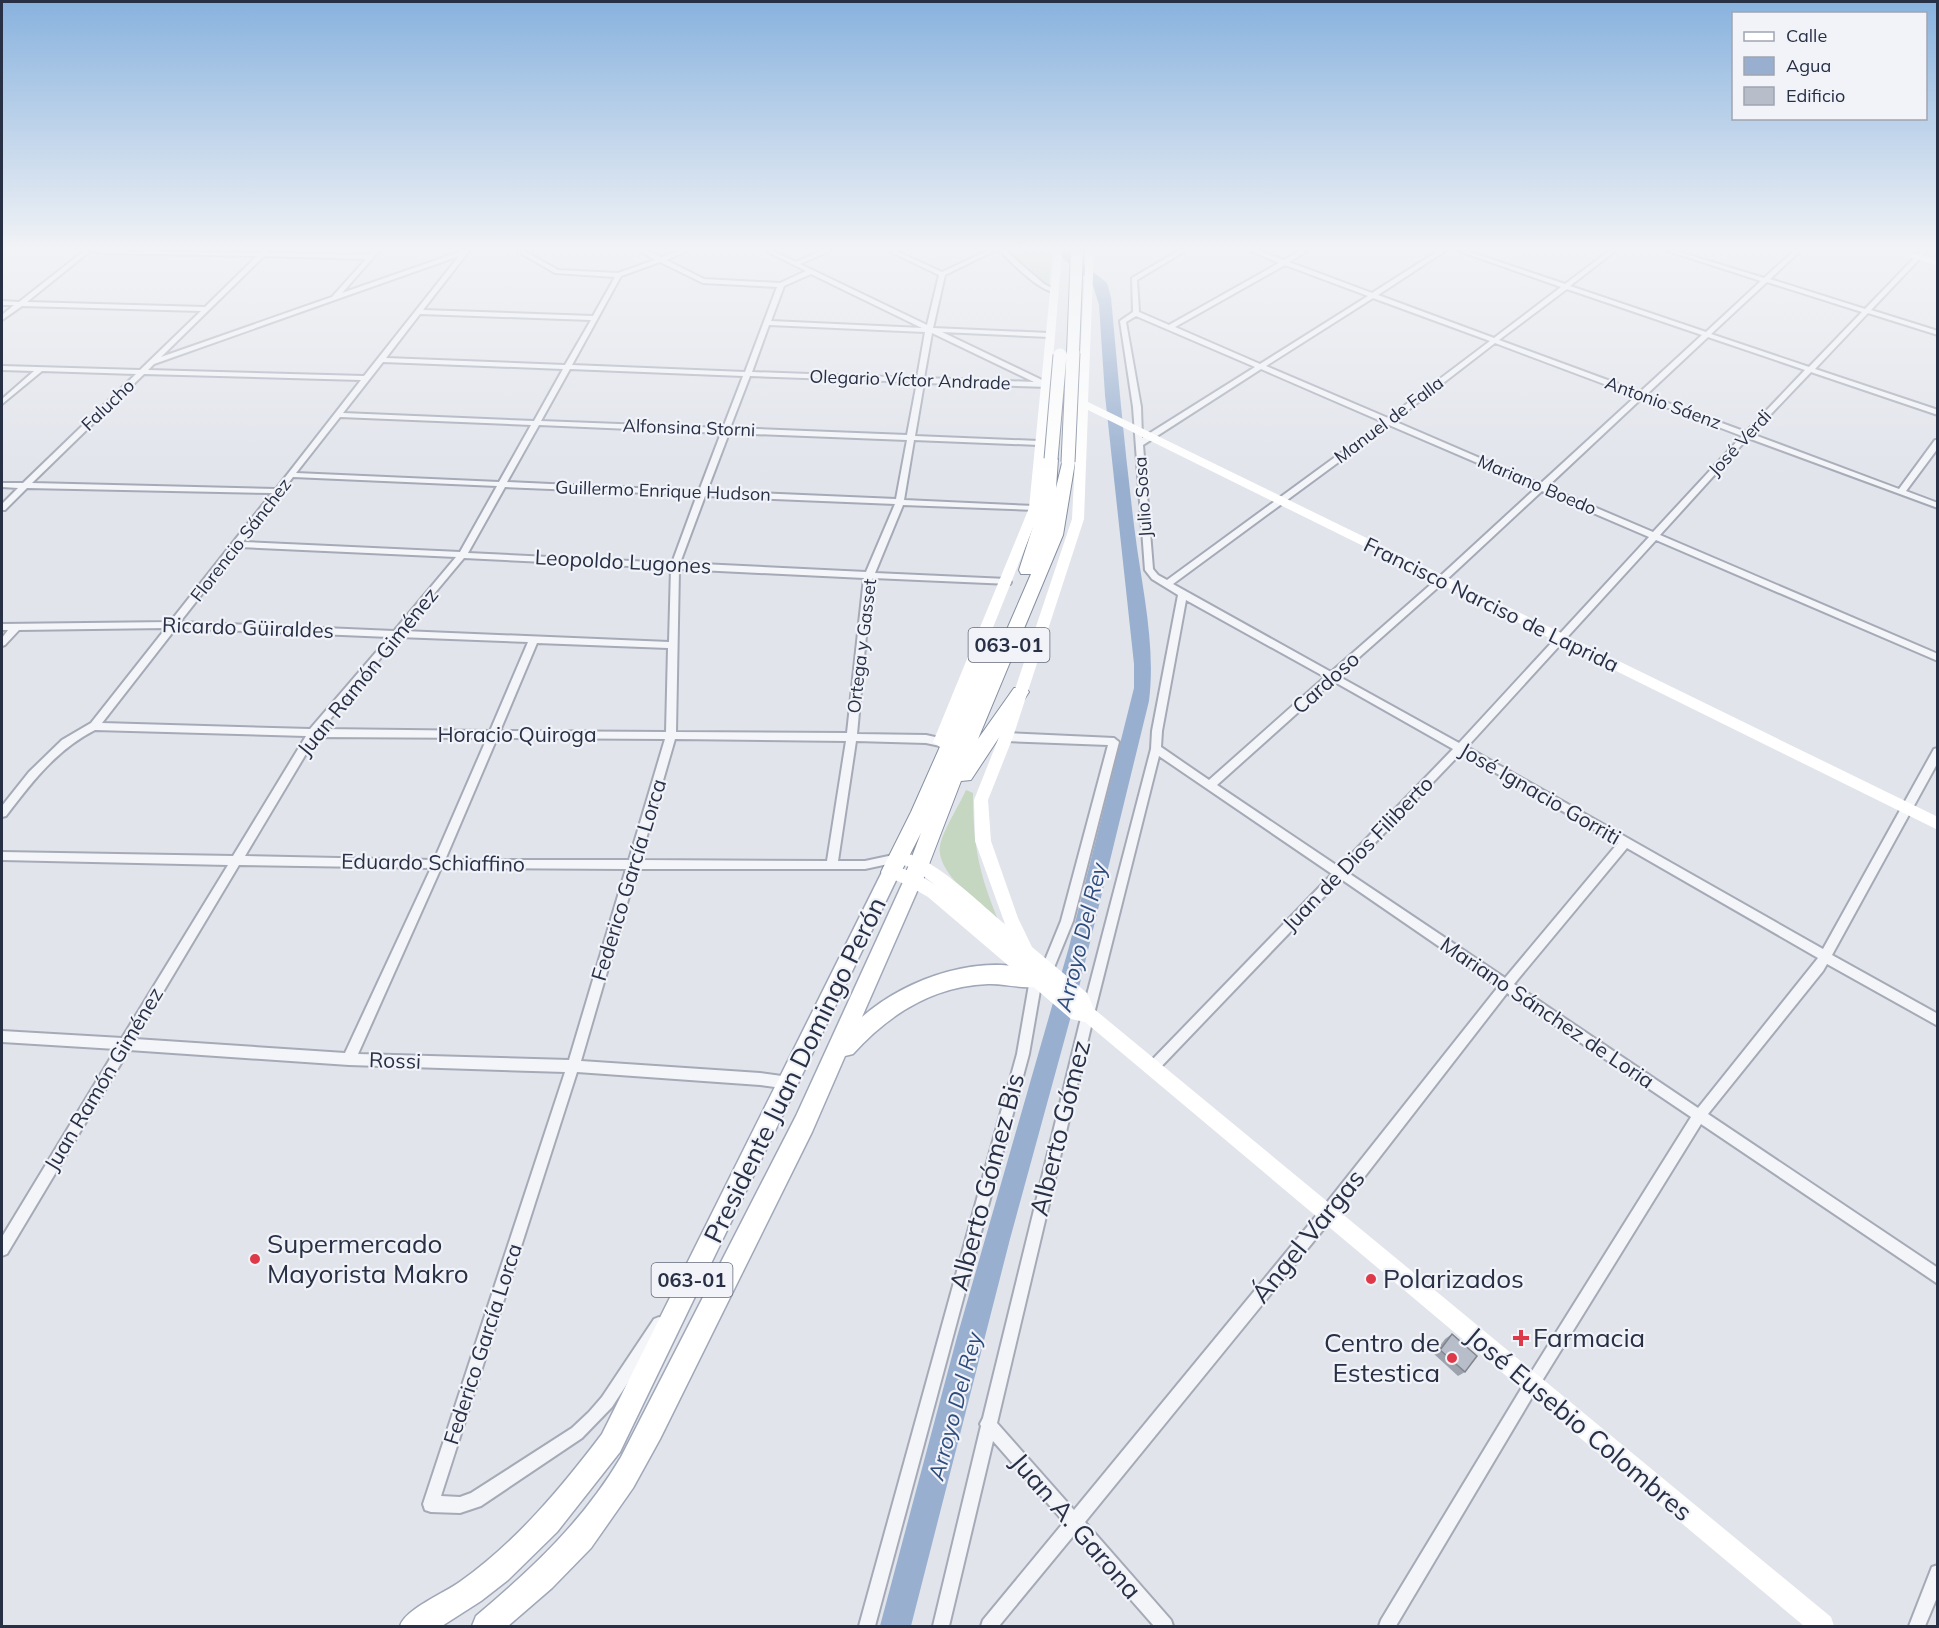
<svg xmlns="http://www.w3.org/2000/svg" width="1939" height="1628" font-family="Mulish,sans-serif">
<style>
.green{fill:#c5d6c1}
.water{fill:#98afcf}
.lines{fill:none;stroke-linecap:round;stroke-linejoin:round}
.street-casing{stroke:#a5aab6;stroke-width:4}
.primary-casing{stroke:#9fa7b8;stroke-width:3}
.highway-casing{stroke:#8690a3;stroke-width:2}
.street{fill:#f4f5f9;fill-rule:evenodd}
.secondary{fill:#fff;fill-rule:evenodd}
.primary{fill:#fff;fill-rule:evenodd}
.highway{fill:#fff;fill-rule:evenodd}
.highway-bridge-casing{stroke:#8690a3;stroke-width:15;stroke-linecap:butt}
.highway-bridge{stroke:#fff;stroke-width:13}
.wall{fill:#9da3ad}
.building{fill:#b7bdc9;stroke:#80848d;stroke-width:1.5}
.poi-dot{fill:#dd3948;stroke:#f1f3f8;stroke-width:2}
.labels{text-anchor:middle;stroke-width:4.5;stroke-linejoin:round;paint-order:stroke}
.far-street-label{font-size:18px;fill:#273045;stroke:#f1f3f8}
.shield{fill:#f1f3f8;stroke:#646a7b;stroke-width:1.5}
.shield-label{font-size:20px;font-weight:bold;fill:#273045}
.street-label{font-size:21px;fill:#273045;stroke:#f1f3f8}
.water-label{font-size:22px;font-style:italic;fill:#2d4c7d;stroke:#f1f3f8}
.near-street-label{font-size:26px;fill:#273045;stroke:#f1f3f8}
.near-poi-label{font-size:26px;fill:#273045;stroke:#f1f3f8;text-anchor:start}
</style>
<rect width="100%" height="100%" fill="#e1e4eb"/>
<path class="green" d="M1006,251h45l-2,33 -6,-1z
M966,790l7,3c0,53 6,81 26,129 -17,-15 -64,-50 -59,-76 3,-16 19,-40 26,-56z"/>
<path class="water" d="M1053,251h14l40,32 4,14c7,78 14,157 24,236 7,55 21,112 14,168l-69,282 -70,256 -99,387h-31l77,-289 112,-390 65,-259v-24l-29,-269 -6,-90 -7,-23z"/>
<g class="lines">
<defs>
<path id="street" d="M84,251h6l-63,51 178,5 52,-51 -158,-3 -3,-2 165,2 2,-2h6l-1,2 101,2 4,-4h6l-37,42 120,-42h7l-46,59 170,6 22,-39 -60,-4 -38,-22h7l34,19 60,3 37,-13 -15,-9h7l14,6 18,-6h8l-21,9 38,19 76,4 26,-12 -40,-20h7l23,11 25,-11h8l-29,13 127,61 12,-50 -50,-24h7l46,21 45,-21h7l-49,24 -12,53 116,5 3,2 -3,2 -107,-5 100,48v3h6v4l-124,-4 -9,53 124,5 4,2 -4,2 -125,-5 -10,60 131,6 4,2 -4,2 -132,-5 -28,68 132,6 4,3 -1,2 -137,-6 -2,3 -14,153 69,1 18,4 1,3 -5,4 -14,-3 -70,-2 -18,120h27l33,-7 4,1 1,3 -1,3 -37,8h-228l-56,192 179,12 29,4 4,2 2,4 -2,4 -4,2 -29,-4 -183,-13 -136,424 19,1 11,-4 101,-65 17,-16 13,-15 52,-78 5,-2 5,2 2,5 -54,83 -30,31 -101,68 -21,7 -29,-1 -6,-2 -2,-6 142,-432 -216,-7 -220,-15 -122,204 -5,2v-19l114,-188 -114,-7v-11l120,7 106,-173 -226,-5v-8l231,4 73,-120 -211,-6c-39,20 -63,52 -89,86l-4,1v-11l27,-34 33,-32 29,-17 75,-95 -147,2 -14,15 -3,1v-8l6,-8h-6v-6l168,-2 102,-129 -245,-5 -22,22h-3v-6l16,-16 -16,-1v-4h21l113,-109 -94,-3 -40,33v-5l32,-28 -32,-1v-4l138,4 61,-59 -179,-5 -20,14v-5l12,-10h-12v-4l17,1zM264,256l102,3 -34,38 -171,60zM459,256l-95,120 -216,-6 6,-6zM660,262l43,21 74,4 -32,85 -173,-7 49,-89zM811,274l111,54 -151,-7 13,-35zM420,314l171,6 -26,45 -179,-7zM769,325l156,7 -8,46 -165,-6zM932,333l102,49 -110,-4zM383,362l180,7 -29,52 -191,-8zM570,369l173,7 -20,52 -182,-7zM144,374l217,6 -85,109 -244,-6zM750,376l167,6 -10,53 -177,-7zM340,417l191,8 -32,57 -203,-9zM539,425l182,8 -22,58 -192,-9zM729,433l178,7 -11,59 -189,-8zM293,477l204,9 -37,66 -217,-10zM505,487l192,8 -25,68 -204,-10zM705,496l190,8 -29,68 -186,-9zM239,547l217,10 -62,74 -214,-9zM464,558l207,10 -2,74 -266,-11zM679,569l185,9 -17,155 -171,-1zM176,628l213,9 -79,92 -208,-6zM398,637l130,5 -38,89 -168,-2zM537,643l131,5 -2,84 -166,-1zM316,737l171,1 -53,122 -189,-4zM497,738l168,1 -36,121h-184zM675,739l171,2 -19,120 -187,-1zM239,865l192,3 -86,185 -210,-14zM441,868l185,1 -57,191 -211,-6z
M1000,251h6l38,33 12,6v2c-16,0 -44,-29 -56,-41z
M1178,251h7l-48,29 2,32 30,13 110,-62 -28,-12h8l25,9 16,-9h7l-18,11 83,31 66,-42h7l-67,44 116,43 67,-51 -102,-36h8l98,33 44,-33h6l-45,35 136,46 55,-51 -93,-30h8l88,27 30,-27h6l-30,28 95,30 56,-58h6l-56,59 67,21v4l-70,-22 -53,56 123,41v5l-127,-43 -59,62 147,55 36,-49h3v8l-32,43 32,12v5l-190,-70 -88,97 278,119v7l-282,-121 -189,207 356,202 111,-200 4,-1v14l-106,193 106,59v12l-111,-62 -4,7 -115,143 230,154v16l-237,-160 -164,265 -141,237h-17l2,-6 146,-241 164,-262 -184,-124 -176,227 -246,302 86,98 2,6h-19l-80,-91 -75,91h-18l2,-6 81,-98 -71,-81 -44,185h-16l48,-200 -1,-2 3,-6 99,-404 69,-265 1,-18 26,-136 -26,-16 -7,-9 -12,-163 -13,-86 13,-9 -1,-34zM1285,265l83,31 -108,68 -85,-37zM1767,282l95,30 -53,55 -98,-33zM1567,289l135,46 -62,57 -141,-52zM1373,298l117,43 -102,77 -122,-52zM1136,316l119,51 -113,71 -1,-31 -15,-85zM1708,337l97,33 -59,62 -100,-37zM1495,343l141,53 -96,88 -146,-63zM1261,369l122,53 -216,158 -9,-5 -5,-6 -10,-124zM1642,398l100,38 -89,96 -106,-45zM1389,425l147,63 -99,91 -106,93 -158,-88zM1542,491l107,46 -190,206 -121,-67 105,-93zM1186,600l139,77 -116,103 -48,-33 1,-16zM1333,681l120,68 -114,118 -122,-82zM1461,753l157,90 -113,135 -158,-106zM1159,756l173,118 -183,189 -2,4 2,4 4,2 4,-2 184,-192 157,108 -177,223 -247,300 -77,-87 97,-409zM1627,848l191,110 -120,150 -184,-124z
M1006,733l108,5 5,4 -46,179 -20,49 -2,4 -4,1 -4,-1 -2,-4 20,-49 47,-176 -102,-4 -5,-4z
M1036,974l4,1 2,4 -13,75 -154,572h-16l158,-572 13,-75 2,-4z
M1938,1565v30l-13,31h-16l23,-59z"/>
<path id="primary" d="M891,864l7,3 2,5 -280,580 -63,80 -49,48 -27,21 -39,25h-42c5,-17 45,-33 61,-45 56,-40 100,-93 141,-147l280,-562 2,-5z
M913,872l7,3 2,5 -60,137c46,-40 122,-66 181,-44l3,6 -3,6c-17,6 -37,-2 -55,-1 -54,2 -99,30 -135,70l-8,2 -33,76 -152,307 -27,49 -42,60 -39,40 -44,38h-36l4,-10c57,-48 107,-95 145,-159l175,-341 108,-236 2,-5z"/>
<path id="highway" d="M1071,251h12l-4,102 -6,4 -6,-4z
M1051,455l7,4 -2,29 7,-29 5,-1 7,4 -12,73 -85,204 36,-51h12l3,4 -58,88 -10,1 -38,99 -3,6 -7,2 -7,-2 -3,-6 18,-47 -23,45 -7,2 -7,-2 -3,-6 30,-60 71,-160 9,-6 7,4 33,-76h-10l-2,-4 20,-62 5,-49z"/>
</defs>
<use href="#street" class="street-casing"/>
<use href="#primary" class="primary-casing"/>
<use href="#highway" class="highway-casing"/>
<use href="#street" class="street"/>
<path class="secondary" d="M1054,251h8l-11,133 27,13 8,-146h8l-6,151 850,415v13l-850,-420 -4,109 -71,218 -25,63 3,41 27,77 14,29 55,46 7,16 737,608 3,9h-30l-719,-604 -14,-3 -143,-122 -21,-12 -22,-9 -2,-4 2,-4c15,-5 37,9 49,16l-21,-16 -20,-6 -3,-4 3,-4c29,-10 89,52 112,70l-30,-83 -1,-41 25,-63 73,-218 6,-114 -27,-13 -10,116 -94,234 -7,5 -7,-5 96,-234z
M1891,251h13l34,9v6z"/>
<use href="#primary" class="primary"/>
<use href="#highway" class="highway"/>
<defs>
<path id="highway-bridge" d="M1051,459l9,-104
M1068,462l5,-109"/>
</defs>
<use href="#highway-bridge" class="highway-bridge-casing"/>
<use href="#highway-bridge" class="highway-bridge"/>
</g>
<path class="wall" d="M1452,1334l13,38 -7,4 -24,-22 11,-15z"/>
<path class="building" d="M1452,1334l25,22 -12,16 -25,-22z"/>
<linearGradient id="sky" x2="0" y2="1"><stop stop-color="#88b2de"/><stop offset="0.52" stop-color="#f2f3f6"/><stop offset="1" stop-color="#f2f3f6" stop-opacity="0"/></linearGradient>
<rect width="1939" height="479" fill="url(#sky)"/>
<g class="poi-dot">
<circle cx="255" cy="1259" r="6"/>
<circle cx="1371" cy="1279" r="6"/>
<path d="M1518 1329h6v6h6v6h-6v6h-6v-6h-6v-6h6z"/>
<circle cx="1452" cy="1358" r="6"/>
</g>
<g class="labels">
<g class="far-street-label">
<text transform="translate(910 380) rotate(2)" y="6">Olegario Víctor Andrade</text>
<text transform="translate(1663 403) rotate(20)" y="6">Antonio Sáenz</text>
<text transform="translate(108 405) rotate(-44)" y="6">Falucho</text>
<text transform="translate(1389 420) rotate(-37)" y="6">Manuel de Falla</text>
<text transform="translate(689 428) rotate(2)" y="6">Alfonsina Storni</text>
<text transform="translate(1740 443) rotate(-47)" y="6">José Verdi</text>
<text transform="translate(1537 485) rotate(23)" y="6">Mariano Boedo</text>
<text transform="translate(663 491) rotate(2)" y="6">Guillermo Enrique Hudson</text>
<text transform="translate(1143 497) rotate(-94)" y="6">Julio Sosa</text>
<text transform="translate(241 540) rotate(-52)" y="6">Florencio Sánchez</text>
<text transform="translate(862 646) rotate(-83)" y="6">Ortega y Gasset</text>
</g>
<g class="shield">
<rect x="968.5" y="628" width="81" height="34" rx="4.5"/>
<rect x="651.5" y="1263" width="81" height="34" rx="4.5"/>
</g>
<g class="shield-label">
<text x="1009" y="652">063-01</text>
<text x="692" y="1287">063-01</text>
</g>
<g class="street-label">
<text transform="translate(623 562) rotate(3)" y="7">Leopoldo Lugones</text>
<text transform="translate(1491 605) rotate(26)" y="7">Francisco Narciso de Laprida</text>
<text transform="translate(248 628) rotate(2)" y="7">Ricardo Güiraldes</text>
<text transform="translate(368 672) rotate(-51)" y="7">Juan Ramón Giménez</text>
<text transform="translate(1326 683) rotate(-42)" y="7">Cardoso</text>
<text x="517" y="742">Horacio Quiroga</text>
<text transform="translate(1540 794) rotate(30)" y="7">José Ignacio Gorriti</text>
<text transform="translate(1358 854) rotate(-46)" y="7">Juan de Dios Filiberto</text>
<text transform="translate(433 863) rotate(1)" y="7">Eduardo Schiaffino</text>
<text transform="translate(629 880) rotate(-73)" y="7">Federico García Lorca</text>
<text transform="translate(1547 1013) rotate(34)" y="7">Mariano Sánchez de Loria</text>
<text transform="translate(395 1061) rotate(2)" y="7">Rossi</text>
<text transform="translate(104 1079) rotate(-59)" y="7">Juan Ramón Giménez</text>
<text transform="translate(483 1344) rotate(-72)" y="7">Federico García Lorca</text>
</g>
<g class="water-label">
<text transform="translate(1081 937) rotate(-76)" y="8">Arroyo Del Rey</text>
<text transform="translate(955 1406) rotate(-75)" y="8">Arroyo Del Rey</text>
</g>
<g class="near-street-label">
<text transform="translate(795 1070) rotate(-64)" y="9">Presidente Juan Domingo Perón</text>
<text transform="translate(1060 1128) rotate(-76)" y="9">Alberto Gómez</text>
<text transform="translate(987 1182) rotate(-75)" y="9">Alberto Gómez Bis</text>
<text transform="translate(1308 1236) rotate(-51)" y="9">Ángel Vargas</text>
<text transform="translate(1579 1424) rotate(40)" y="9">José Eusebio Colombres</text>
<text transform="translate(1076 1526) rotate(49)" y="9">Juan A. Garona</text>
</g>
<g class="near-poi-label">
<text x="267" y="1253">Supermercado<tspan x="267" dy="30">Mayorista Makro</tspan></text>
<text x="1383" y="1288">Polarizados</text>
<text x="1533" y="1347">Farmacia</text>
<text x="1440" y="1352" text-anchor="end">Centro de<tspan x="1440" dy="30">Estestica</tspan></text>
</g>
</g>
<rect width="1939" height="1628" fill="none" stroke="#273045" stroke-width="6"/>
<rect x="1732" y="12" width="195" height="108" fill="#f1f3f8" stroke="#a0a5b0" stroke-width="1.5"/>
<rect x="1744" y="32" width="30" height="9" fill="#ffffff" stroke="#a0a5b0" stroke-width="1.5"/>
<text x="1786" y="42" font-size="18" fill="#273045">Calle</text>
<rect x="1744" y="57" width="30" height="18" fill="#98afcf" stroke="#a0a5b0" stroke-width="1.5"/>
<text x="1786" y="72" font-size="18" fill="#273045">Agua</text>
<rect x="1744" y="87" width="30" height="18" fill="#b7bdc9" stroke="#a0a5b0" stroke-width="1.5"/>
<text x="1786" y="102" font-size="18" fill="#273045">Edificio</text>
</svg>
